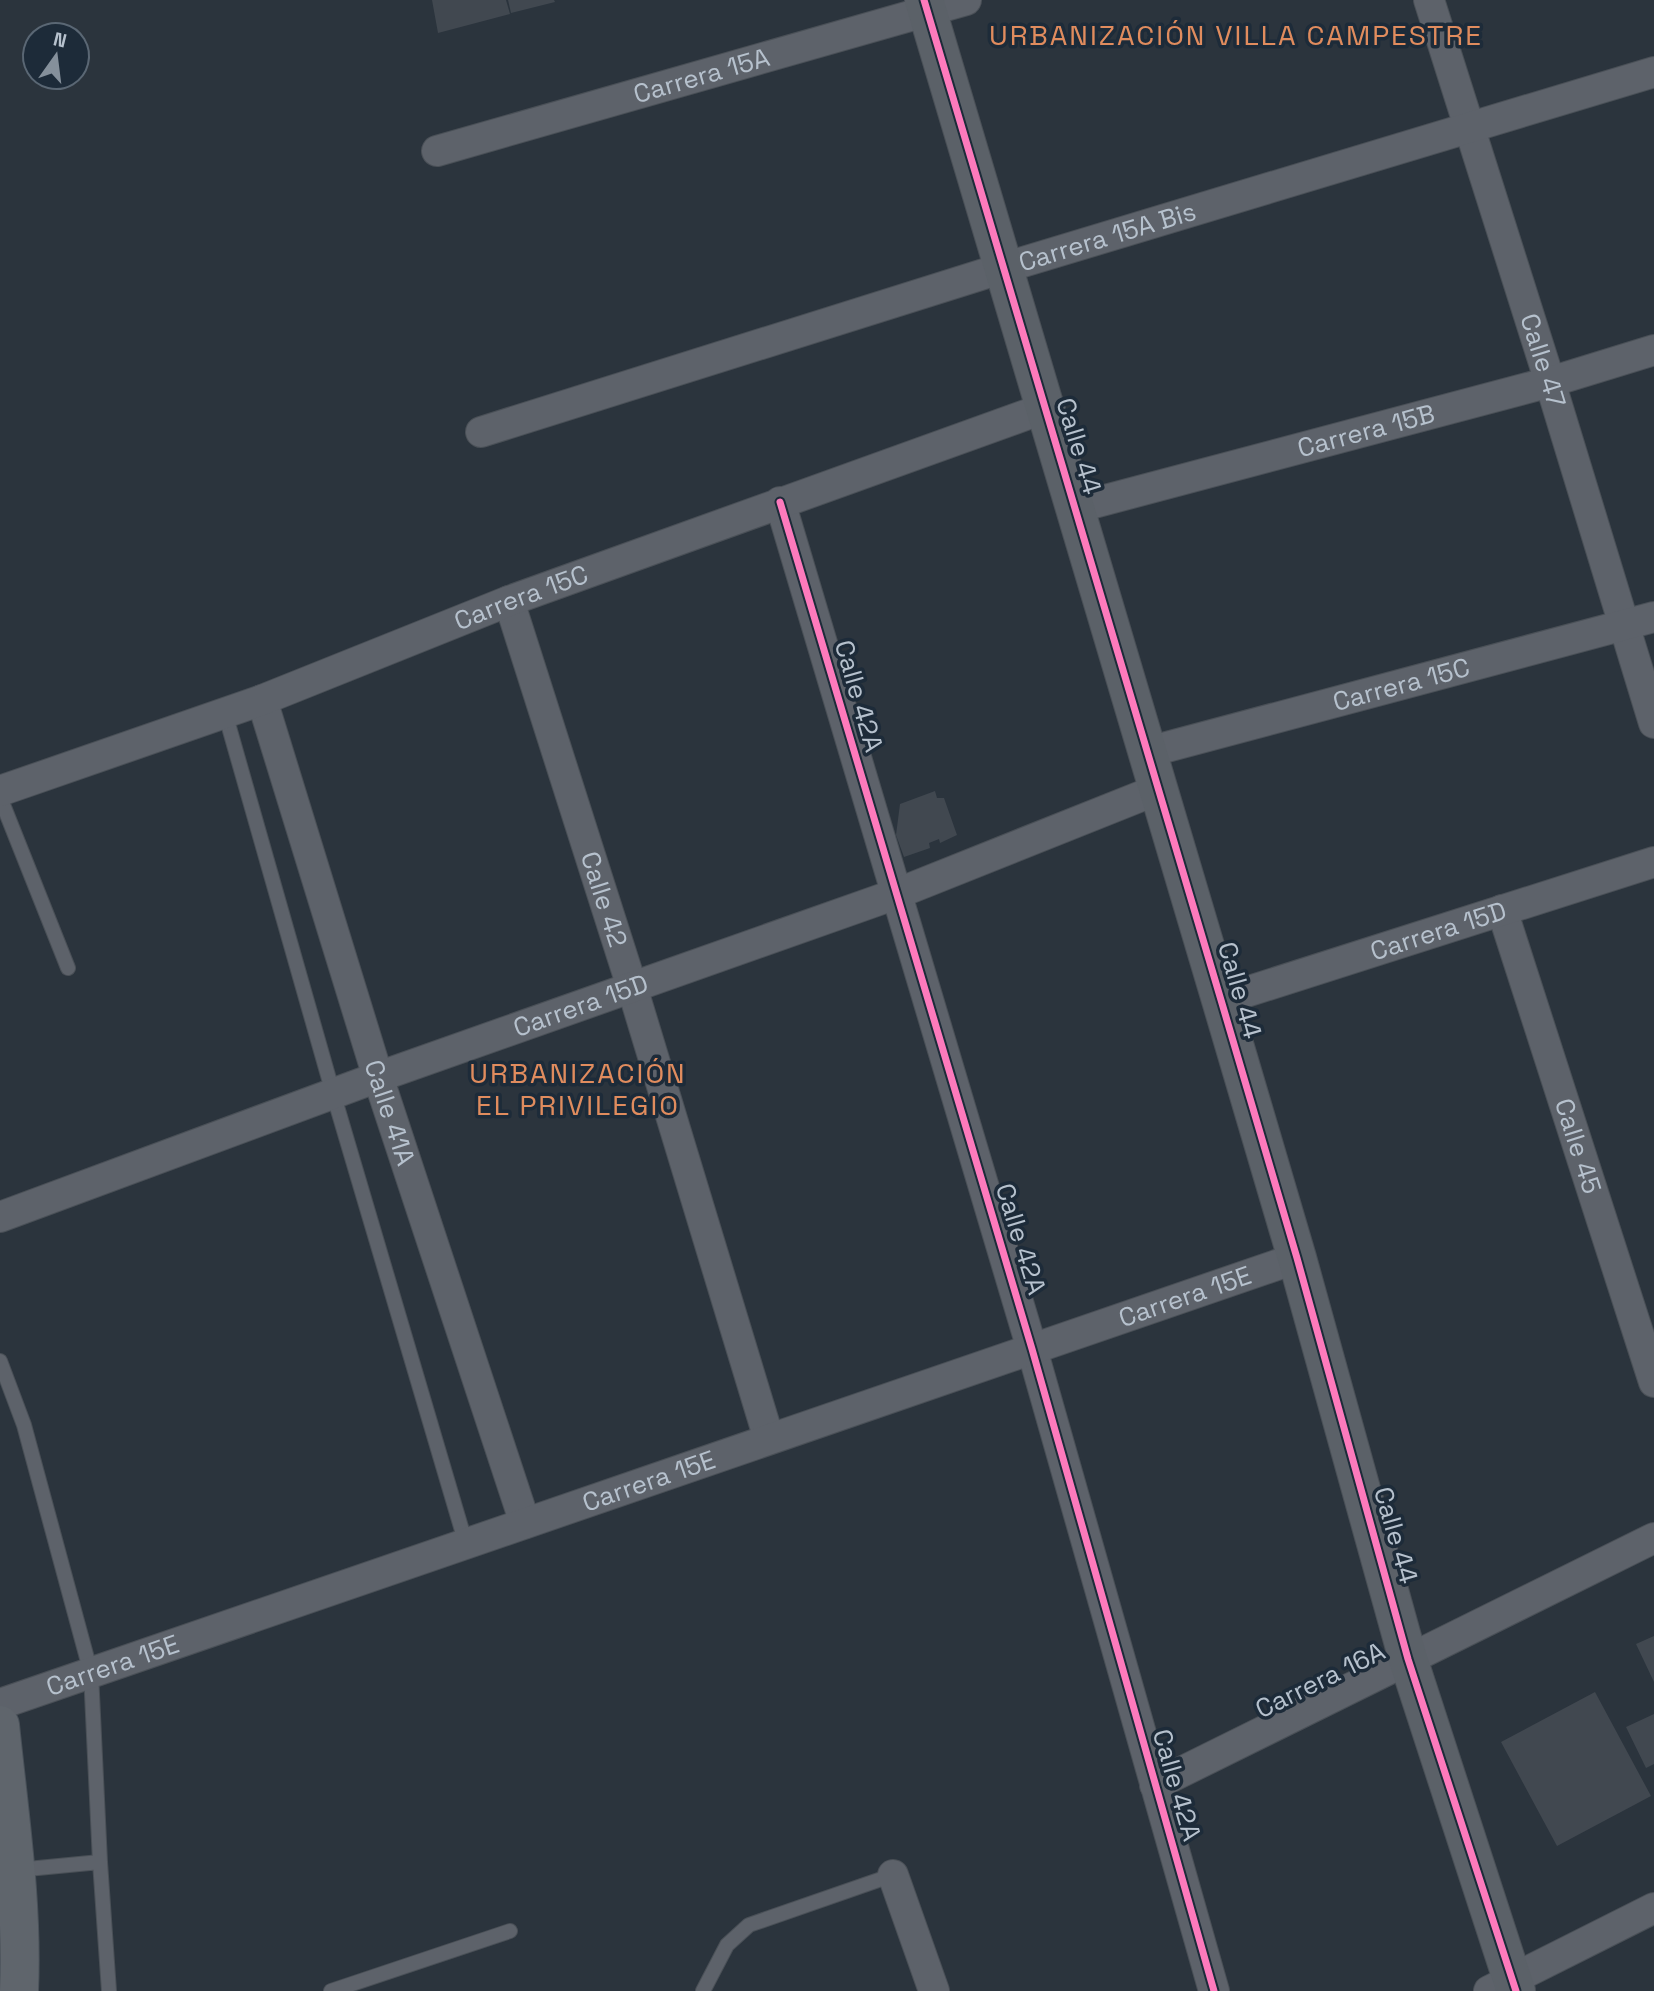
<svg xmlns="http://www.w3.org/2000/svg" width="1654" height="1991" font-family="'Space Grotesk',sans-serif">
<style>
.building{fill:#414850}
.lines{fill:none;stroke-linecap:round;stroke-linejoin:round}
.lane-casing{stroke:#4a5057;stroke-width:16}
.street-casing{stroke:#4a5057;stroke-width:32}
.secondary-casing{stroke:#4a5057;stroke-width:40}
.primary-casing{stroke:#495159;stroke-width:40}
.lane{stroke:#5d626a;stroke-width:14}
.street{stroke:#5d626a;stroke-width:30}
.secondary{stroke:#5b6168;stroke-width:38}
.primary{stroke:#5f656c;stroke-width:38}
.cycleway-casing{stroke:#1d2b39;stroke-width:11}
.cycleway{stroke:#fd7abc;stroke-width:7}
.labels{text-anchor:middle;stroke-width:7;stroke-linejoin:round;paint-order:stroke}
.street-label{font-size:26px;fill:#b6c1cd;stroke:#1d2b39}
.neighbourhood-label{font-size:28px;letter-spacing:2px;fill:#e08c5e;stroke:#1d2b39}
</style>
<rect width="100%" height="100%" fill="#2b343d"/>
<path class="building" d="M432,0h74l4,14 -72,19z
M508,0h46l1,2 -44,11z
M935,791l2,7h7l13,37 -17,8 -1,-4 -10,4 1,5 -26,9 -8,-22 4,-31z
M1654,1636v46l-18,-38z
M1595,1692l56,104 -94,50 -56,-104z
M1654,1714v50l-8,4 -20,-41z"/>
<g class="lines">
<defs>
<path id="lane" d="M225,713l108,380 133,451
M0,797l68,171
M0,1361l24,64 67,248 9,189 9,129
M17,1870l83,-8
M331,1991l179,-60
M703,1991l24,-46 22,-20 144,-50"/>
<g id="street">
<path id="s1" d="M1429,0l121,382 104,341"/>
<path id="s2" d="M437,151l529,-151"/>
<path id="s3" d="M481,432l522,-164 651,-196"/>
<path d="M780,502l252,847 182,642"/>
<path id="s4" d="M1075,508l475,-126 104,-32"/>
<path id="s5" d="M509,601l123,386 137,452"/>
<path id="s6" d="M262,700l116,377 147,446"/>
<path id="s7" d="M1148,752l506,-135"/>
<path id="s8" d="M0,791l262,-91 247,-99 536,-193"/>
<path id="s9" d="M1502,910l152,472"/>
<path id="s10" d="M1221,1000l433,-138"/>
<path id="s11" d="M0,1217l378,-140 518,-183 263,-105"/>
<path id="s12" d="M0,1704l1297,-446"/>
<path d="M1155,1785l499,-247"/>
<path d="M893,1875l41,116"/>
<path d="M1489,1991l165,-83"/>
</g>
<path id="secondary" d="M924,0l297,1000 76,258 111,401 108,332"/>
<path id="primary" d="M0,1725c9,88 23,178 19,266"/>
</defs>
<use href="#lane" class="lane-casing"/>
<use href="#street" class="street-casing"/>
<use href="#secondary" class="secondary-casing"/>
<use href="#primary" class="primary-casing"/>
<use href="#lane" class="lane"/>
<use href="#street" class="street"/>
<use href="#secondary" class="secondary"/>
<use href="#primary" class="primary"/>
<defs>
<path id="cycleway" d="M924,0l297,1000 76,258 111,401 108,332
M780,502l252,847 182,642"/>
</defs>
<use href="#cycleway" class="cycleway-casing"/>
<use href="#cycleway" class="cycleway"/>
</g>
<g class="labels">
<g class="street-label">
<text dy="9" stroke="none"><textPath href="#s2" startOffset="275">Carrera 15A</textPath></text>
<text dy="9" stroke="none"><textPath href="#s3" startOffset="656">Carrera 15A Bis</textPath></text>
<text dy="9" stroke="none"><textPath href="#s1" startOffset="378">Calle 47</textPath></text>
<text dy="9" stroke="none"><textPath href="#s4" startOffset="301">Carrera 15B</textPath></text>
<text transform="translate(1079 446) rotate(73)" y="9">Calle 44</text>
<text dy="9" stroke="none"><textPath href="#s8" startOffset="556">Carrera 15C</textPath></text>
<text dy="9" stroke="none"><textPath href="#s7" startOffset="262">Carrera 15C</textPath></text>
<text transform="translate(859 696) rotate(74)" y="9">Calle 42A</text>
<text dy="9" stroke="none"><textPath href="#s5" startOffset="313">Calle 42</textPath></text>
<text dy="9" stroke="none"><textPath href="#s10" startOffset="228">Carrera 15D</textPath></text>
<text transform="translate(1240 990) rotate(74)" y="9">Calle 44</text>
<text dy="9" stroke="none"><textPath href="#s11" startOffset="618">Carrera 15D</textPath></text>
<text dy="9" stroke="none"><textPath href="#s6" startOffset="432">Calle 41A</textPath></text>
<text dy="9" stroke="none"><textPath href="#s9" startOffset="248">Calle 45</textPath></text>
<text transform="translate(1021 1239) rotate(73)" y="9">Calle 42A</text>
<text dy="9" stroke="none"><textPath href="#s12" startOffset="1253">Carrera 15E</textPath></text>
<text dy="9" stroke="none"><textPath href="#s12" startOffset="686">Carrera 15E</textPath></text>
<text transform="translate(1396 1535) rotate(74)" y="9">Calle 44</text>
<text dy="9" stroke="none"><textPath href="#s12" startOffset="119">Carrera 15E</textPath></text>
<text transform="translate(1320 1680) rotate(-26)" y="9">Carrera 16A</text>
<text transform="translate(1177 1785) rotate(74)" y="9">Calle 42A</text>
</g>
<g class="neighbourhood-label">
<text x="1236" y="45">URBANIZACIÓN VILLA CAMPESTRE</text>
<text x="578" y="1083">URBANIZACIÓN<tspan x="578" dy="32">EL PRIVILEGIO</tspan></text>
</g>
</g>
<g transform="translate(56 56) rotate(14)"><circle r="33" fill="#1d2b39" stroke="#5a6774" stroke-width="2"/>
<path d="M0-5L12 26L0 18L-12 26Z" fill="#85909b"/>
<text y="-10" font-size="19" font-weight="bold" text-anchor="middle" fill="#b6c1cd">N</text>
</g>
</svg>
